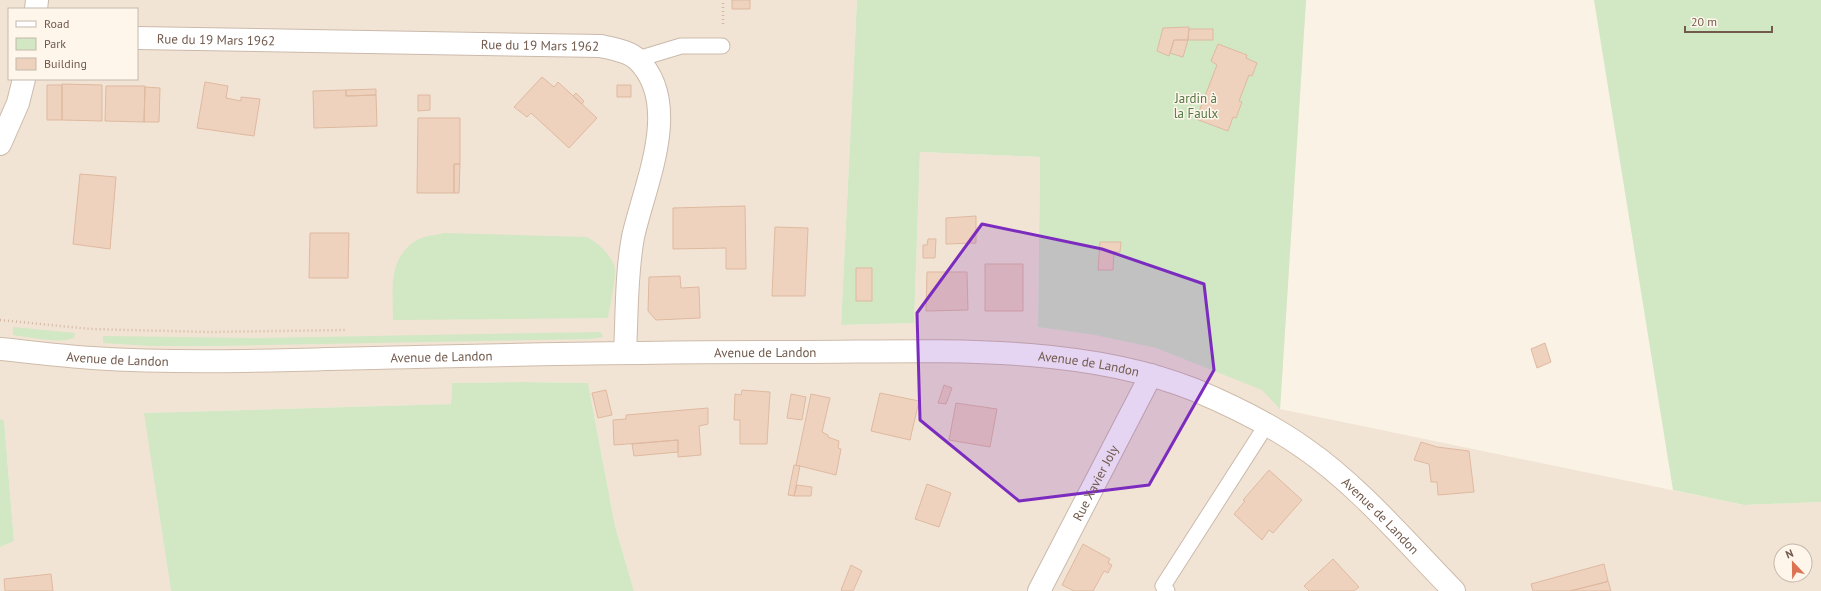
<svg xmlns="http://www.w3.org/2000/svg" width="1821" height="591" font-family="'PT Sans',sans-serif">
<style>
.residential{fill:#f2e4d4;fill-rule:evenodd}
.green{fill:#d2e7c4}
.building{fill:#eed2be;stroke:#dfb9a0}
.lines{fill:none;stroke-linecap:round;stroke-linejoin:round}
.lane-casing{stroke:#cbbaac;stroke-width:17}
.street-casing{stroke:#cbbaac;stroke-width:24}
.secondary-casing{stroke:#cebbaa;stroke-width:24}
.path{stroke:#d3b6a2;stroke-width:2.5;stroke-dasharray:1 3;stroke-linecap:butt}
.lane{stroke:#fff;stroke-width:15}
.street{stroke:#fff;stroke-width:22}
.secondary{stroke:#fff;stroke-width:22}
.marked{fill:#7b2cbf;fill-opacity:0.2;stroke:#7b2cbf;stroke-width:3;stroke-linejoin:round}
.labels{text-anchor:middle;stroke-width:3;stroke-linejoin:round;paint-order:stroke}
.street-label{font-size:13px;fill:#715a4c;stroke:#fef6eb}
.park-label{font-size:13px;fill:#537745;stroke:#fef6eb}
</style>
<rect width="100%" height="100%" fill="#faf2e5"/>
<path class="residential" d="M0,0h857l-16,325 73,-2 6,-171 120,5 -2,170 268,-327 -26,409 464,96 77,-3v89h-1187l-19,-65 -27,-143 -67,-1 -69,1 -1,21 -306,9 26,178h-171v-44l14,-6 -10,-121 -4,-1zM9,9h128v70h-128zM1781,551h24v24h-24z"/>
<path class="green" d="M857,0h449l-26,409 -18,-19 -106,-42 -61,-13 -57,-8 2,-170 -120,-5 -6,171 -73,2z
M1594,0h227v502l-77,3 -71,-15z
M444,233l143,4c11,6 25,18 28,32 1,8 -5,39 -7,49l-215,2c0,-30 -6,-62 24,-80 7,-4 19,-5 27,-7z
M13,327l62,6 -1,5c-16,6 -44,-1 -61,-3z
M601,332l2,5 -13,2 -374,7h-65l-48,-3v-7l154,2z
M521,382l67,1 27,143 19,65h-463l-27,-178 307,-9 1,-21z
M0,419l4,1 10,121 -14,6z"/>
<path class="building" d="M732,0h18v9h-18z
M1189,27l-1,13h-14l-5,16 -12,-5 6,-23z
M1189,29h24v11h-25z
M1174,40h14l-5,17 -13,-4z
M1218,44l29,11 -1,3 11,5 -5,13 -3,-1 -10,26 3,1 -6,16 -3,-1 -5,14 -32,-12 21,-54 -6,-4z
M542,77l12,10 4,-5 39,36 -28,30 -38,-35 -4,4 -13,-10z
M205,82l23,4 -2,12 15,3v-4l19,2 -6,37 -57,-8z
M62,84l40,1v36l-40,-1z
M47,85h15v35h-15z
M617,85h14v12h-14z
M106,86h39l-1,36 -39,-1z
M145,87l15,1 -1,34h-15z
M376,89v6l-30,1v-6z
M346,90v6l30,-1 1,31 -63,2 -1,-37z
M576,93l8,8 -2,3 -9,-8z
M418,95h12v15l-12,1z
M418,118h42v46h-6v29h-37z
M454,164h6l-1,29h-5z
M80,174l36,3 -6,72 -37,-5z
M745,206l1,63h-20v-21l-53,1v-41z
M976,216v27l-30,1v-26z
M775,227l33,1 -3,68h-33z
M310,233h39l-1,45h-39z
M928,239h8l-1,19h-12v-13h4z
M1100,242h21l-1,10h-6l-1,18h-15z
M985,264h38v47h-38z
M856,268h16v33h-16z
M927,272h40l1,38 -42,1z
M680,276l1,12 18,-1 1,31 -44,2 -8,-9 1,-34z
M1545,343l6,19 -14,6 -6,-19z
M944,385l8,3 -6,16 -8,-1z
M606,390l6,25 -14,3 -6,-25z
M742,390l28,2 -3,52h-27v-24h-6l1,-26 6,1z
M880,393l39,8 -9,39 -39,-9z
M791,394l15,3 -4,23 -15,-2z
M811,394l19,4 -8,34 6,3v2l11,4 -1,7 3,1 -5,26 -40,-10z
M956,403l41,6 -7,38 -41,-7z
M708,408v16l-9,2 2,29 -23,2v-17l-64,5 -1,-25 13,-1v-4z
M678,440v12l-44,4 -2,-12z
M1421,442l16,5 32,4 5,41 -36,3 -1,-13h-6l-2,-18 -15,-4z
M794,465l6,1 -6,30 -6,-1z
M1269,470l33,30 -29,33 -4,-3 -7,10 -28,-26 11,-13 -2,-1z
M927,484l24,9 -12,34 -24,-8z
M797,485l15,2 -1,9h-17z
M1083,544l27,15 -2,4 4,2 -4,8 -4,-2 -11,20h-19l-12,-6z
M1333,559l26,28 -5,4h-45l-5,-5z
M1604,564l4,17 -2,1 -36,9h-37l-2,-7z
M851,565l11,6 -9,20h-10l-2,-1z
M51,574l2,17h-48l-1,-12z
M1608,581l3,10h-41l36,-9z"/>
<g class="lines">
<defs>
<path id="lane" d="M638,59l43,-13h41
M1167,591l-4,-5 104,-162"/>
<g id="street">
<path d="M36,9l1,-9"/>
<path id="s1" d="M137,38l464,8c12,3 28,5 37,14 45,45 6,126 -5,177 -7,38 -6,78 -8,116"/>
<path d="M0,144l18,-41 6,-24"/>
<path id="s2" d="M1039,591l112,-216"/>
</g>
<g id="secondary">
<path id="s3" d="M0,349c31,3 61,7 92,9 107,7 216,1 323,-1 128,-3 256,-5 385,-5 127,0 276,-10 395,38 38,16 75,34 109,58 54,37 104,96 150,143"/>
</g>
</defs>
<use href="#lane" class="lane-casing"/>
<use href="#street" class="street-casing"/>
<use href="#secondary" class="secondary-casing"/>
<path class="path" d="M723,24v-24
M0,320l91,9 119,3 136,-2"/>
<use href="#lane" class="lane"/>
<use href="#street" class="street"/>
<use href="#secondary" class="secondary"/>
</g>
<path class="marked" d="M982,224l120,25 102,35 10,86 -65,115 -130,16 -99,-81 -3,-107z"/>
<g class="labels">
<g class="street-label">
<text dy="5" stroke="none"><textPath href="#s1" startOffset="79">Rue du 19 Mars 1962</textPath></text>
<text dy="5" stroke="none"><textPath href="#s1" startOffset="403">Rue du 19 Mars 1962</textPath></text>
<text dy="5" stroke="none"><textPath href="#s3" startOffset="766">Avenue de Landon</textPath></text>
<text dy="5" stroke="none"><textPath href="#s3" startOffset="442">Avenue de Landon</textPath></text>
<text dy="5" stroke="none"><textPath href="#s3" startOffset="118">Avenue de Landon</textPath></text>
<text dy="5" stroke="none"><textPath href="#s3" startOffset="1090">Avenue de Landon</textPath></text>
<text dy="5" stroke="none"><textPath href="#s2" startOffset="122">Rue Xavier Joly</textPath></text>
<text dy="5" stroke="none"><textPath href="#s3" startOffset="1426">Avenue de Landon</textPath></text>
</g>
<g class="park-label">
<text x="1196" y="103">Jardin à<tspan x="1196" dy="15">la Faulx</tspan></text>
</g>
</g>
<rect x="8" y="8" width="130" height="72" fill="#fef6eb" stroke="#c6b8ab"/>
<rect x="16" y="21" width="20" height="6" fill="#ffffff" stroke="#c6b8ab"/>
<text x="44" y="28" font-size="12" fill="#715a4c">Road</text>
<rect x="16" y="38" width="20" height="12" fill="#d2e7c4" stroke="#c6b8ab"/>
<text x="44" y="48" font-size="12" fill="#715a4c">Park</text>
<rect x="16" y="58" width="20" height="12" fill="#eed2be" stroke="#c6b8ab"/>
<text x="44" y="68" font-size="12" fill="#715a4c">Building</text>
<g transform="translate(1793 563) rotate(338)"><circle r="19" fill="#fef6eb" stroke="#c6b8ab"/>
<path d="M0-3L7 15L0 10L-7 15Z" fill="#dc7353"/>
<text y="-6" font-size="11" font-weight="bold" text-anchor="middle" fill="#715a4c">N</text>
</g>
<path d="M1685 26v6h87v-6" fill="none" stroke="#715a4c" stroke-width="2"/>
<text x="1691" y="26" font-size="12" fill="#715a4c" stroke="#fef6eb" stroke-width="3" paint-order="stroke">20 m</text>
</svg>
